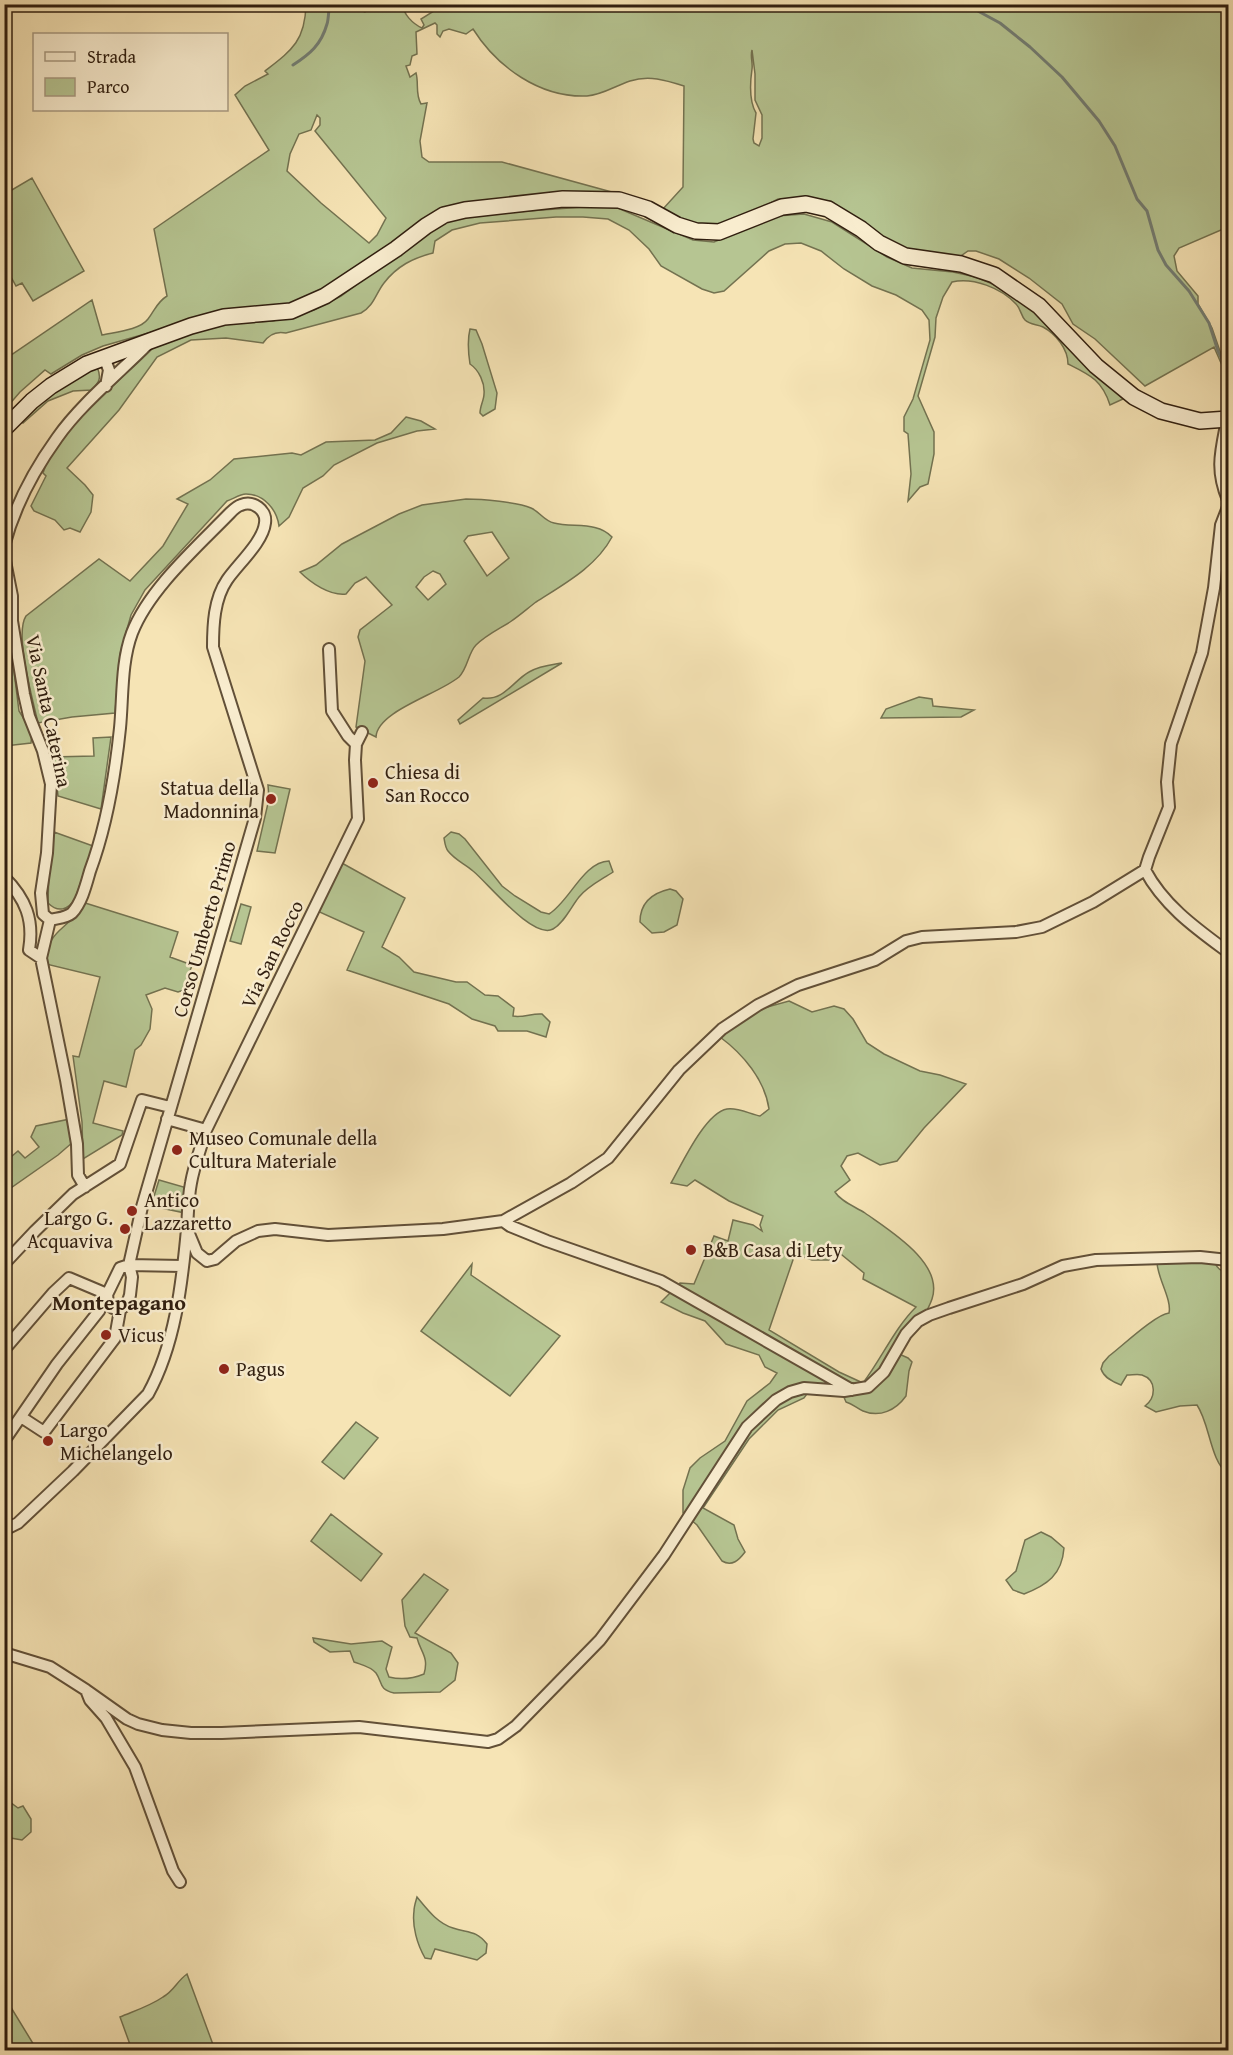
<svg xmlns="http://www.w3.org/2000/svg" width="1233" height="2055" font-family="'Gentium Book Plus',serif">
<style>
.green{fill:#b6c592;stroke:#737250;stroke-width:1.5;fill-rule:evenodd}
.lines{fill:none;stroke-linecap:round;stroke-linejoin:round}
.stream{stroke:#737d73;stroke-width:3}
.street-casing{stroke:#625038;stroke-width:14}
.secondary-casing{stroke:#301e0f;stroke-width:18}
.street{stroke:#f9edcf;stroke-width:10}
.secondary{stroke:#f9edcf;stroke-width:15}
.poi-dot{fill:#8f2418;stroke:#f9edcf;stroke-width:2}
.labels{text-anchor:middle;stroke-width:5;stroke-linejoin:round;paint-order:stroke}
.street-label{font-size:20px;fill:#301e0f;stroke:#f9edcf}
.poi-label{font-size:20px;fill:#301e0f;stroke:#f9edcf;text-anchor:start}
.quarter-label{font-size:22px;font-weight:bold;fill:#301e0f;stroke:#f9edcf}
</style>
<rect width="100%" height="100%" fill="#f6e4b5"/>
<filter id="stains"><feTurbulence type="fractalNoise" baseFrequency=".00333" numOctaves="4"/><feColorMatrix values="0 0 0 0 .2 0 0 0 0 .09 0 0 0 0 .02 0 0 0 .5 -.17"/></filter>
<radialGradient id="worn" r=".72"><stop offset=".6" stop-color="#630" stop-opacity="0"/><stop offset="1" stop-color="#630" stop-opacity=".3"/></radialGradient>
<path class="green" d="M439,4h348l6,6v-6l435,1v222l-49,21 -5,8 3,15 21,25v8l14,24 10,29 6,12v10l-14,-32 -69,39 -50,-47 -22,-15 -11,-20 -33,-26 -30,-19 -23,-8h-8l-13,9 -44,-6 -27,-14 -53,-39 -53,-2 -34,18 -26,10h-26l-30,-17 21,-23 1,-101c-19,-6 -35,-11 -54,-5 -15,5 -28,14 -43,15 -47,2 -90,-29 -114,-67l-7,5 -17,-5 -6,2 -3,6 -3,-3v-9l-2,-2 -19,9 1,22 -5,2 -2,9 -4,1 4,11 6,-4c3,10 -1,21 5,31l6,-1 -7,38 2,16 7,5h73l117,32 -153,10 -122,74 -48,25 -95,15 -98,28 -21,9 -31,19 -6,-4 -25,22 -12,14 -3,-6 -1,-40 88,-60 10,35c13,-3 38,-5 46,-16 7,-9 9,-17 19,-23l-13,-67 115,-79 -34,-55 10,-9 23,-12 -3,-3c27,-21 40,-30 41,-66h29l2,4c11,-3 19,-2 28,3l12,-7h26c0,9 10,19 19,23l2,-3 -3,-6 13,-8zM752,50l3,24v26l7,15v23l-3,8 -5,-3 -1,-4 3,-26c-7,-12 -6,-30 -4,-44 1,-6 -2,-13 0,-19zM317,115l3,3v7l-5,6 71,87 -9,17 -8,8 -48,-40 -34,-32 3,-17 9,-20 12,-4z
M32,178l52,93 -51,30 -11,-18 -6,3 -11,-20v-72z
M597,206h16l80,34 21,2 63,-26 27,-2 28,8 55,35 25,11 41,4 23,5 26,11 18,11 26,23 77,77 -13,6c-8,-25 -20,-30 -42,-41 0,-15 -12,-30 -25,-37 -6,-3 -13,-2 -18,-7 -4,-4 -4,-11 -9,-16 -15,-16 -43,-27 -64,-22l-9,15 -7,21 -1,19 -17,59 16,36v22l-6,30 -8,3 -12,14 3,-27 -3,-40 -4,-3v-14l9,-18 17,-59 -1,-20 -7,-10 -26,-15 -24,-9 -28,-17 -23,-18 -20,-8 -16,1 -16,7 -45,40 -10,2 -12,-4 -41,-23 -12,-17 -20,-19 -21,-11 -25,-2h-27l-76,6 -28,7 -17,11 -2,12c-20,5 -36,13 -49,30 -8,10 -10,23 -23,30l-75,20c-9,-2 -17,1 -23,10l-37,-5 -35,2 -34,17 -38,53 -52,58 18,17 8,10 -2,17 -11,20 -10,-4 -6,2 -9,-10 -21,-9 -3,-5 15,-30 -3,-3 6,-17 23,-30 84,-82 69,-20 48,-3 41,-11 27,-14 87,-64 20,-11 26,-6z
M470,329l6,1 6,14 15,49 -2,16 -12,7 -3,-3c0,-7 4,-13 4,-19 1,-11 -5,-24 -14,-30 -2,-13 -3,-23 0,-35z
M97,367c5,11 2,15 -5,23l-19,1 -25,10 -25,22 -4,-3 45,-39z
M406,417l15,4 14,8 -18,2 -40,12 -43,22 -11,11 -20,12 -14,29 -10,9c-2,-16 -15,-32 -33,-32 -6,0 -13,5 -19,7l-82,89 -14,25 -11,39 -5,59 -43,4 -34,6c-5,-23 -24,-89 -12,-107l73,-57 31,22 33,-35 25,-42 -11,-5 33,-19 24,-21 58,-6 9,2 25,-13 49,-2 16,-7z
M466,499c15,0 52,3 65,9 9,4 13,13 23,15 19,5 43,-2 58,14 -16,30 -48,47 -76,65 -8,6 -17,14 -26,20 -11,7 -24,13 -34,23 -8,8 -8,23 -17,32 -20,17 -82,34 -83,60l-20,-10 9,-66 -7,-24 2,-7 32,-25 -26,-28 -11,6 -9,11c-16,2 -35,-11 -46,-22l16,-7 26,-21 57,-30 23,-9zM492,532l17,26 -22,18 -23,-35 4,-5zM433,571l7,3 6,10 -18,16 -12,-13 8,-10z
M4,616h3l12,95 13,21 -1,11 -26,3z
M562,663l-102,61 -2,-4 25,-22c21,3 30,-17 46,-26 10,-6 21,-7 33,-9z
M919,697l13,2 1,7 41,4 -13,7 -80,1 5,-9z
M111,737l-10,72 -43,-13 -2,-19 -5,-20 43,-1 -1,-18z
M268,785l22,4 -15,64 -18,-2 12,-52z
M54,832l39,14 -18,53c-7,11 -17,14 -27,4l1,-33z
M451,832l8,2 6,5 37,47 13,10 26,16 8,2c21,-13 34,-52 60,-53l4,11c-12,8 -25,14 -34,25 -8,10 -15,26 -26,32 -20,11 -65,-46 -80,-58 -8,-7 -18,-11 -25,-20 -3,-4 -3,-8 -4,-13z
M340,862l65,36 -23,49 17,10 15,15 42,10h11l18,13 13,1 16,12 -1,8c10,2 19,-3 29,-2l8,8 -4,15 -19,-6h-29l-3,-5 -23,-7 -23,-15 -102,-34 17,-38 -49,-22z
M670,889l6,2 7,8 -6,26 -13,7 -12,1 -12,-11c0,-19 12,-29 30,-33z
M82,902l96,30 -8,25 22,8 -8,25 -6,2 -13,-4 -19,7 6,14 -2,20 -9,16 -6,5 -9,37 -22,-6 -11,42 30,8 -1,4 -39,24 -1,-37 -9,-66 6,1 21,-80 -54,-13c1,-39 25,-32 36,-62z
M241,904l10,3 -10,37 -11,-3z
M789,1001l23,11 22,-6 10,3 9,10 14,24 17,11 36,17 20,4 26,9 -42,44 -27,33 -17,4 -22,-12 -11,3 -6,10 9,14 -15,12c6,10 21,15 30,21 25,18 79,50 67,86 -7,20 -22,38 -33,55l9,4 4,4 -3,9 -3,25c-10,14 -26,22 -43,15 -7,-3 -10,-7 -17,-9l-3,-7 -31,-8 -8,11 -26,12 -29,29 -46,69 31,17 4,14 7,13c-6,8 -13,15 -23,9l-25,-36 -14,-12v-23l7,-22 10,-10 25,-17 22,-40 23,-18 7,-10 -12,-6 -6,-12 -33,-11 -21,-23 -22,-8 -22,-11 19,-19 14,1 20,-48 14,5 5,-21 20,5 9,6 -2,-6 3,-9 -34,-15 -34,-21 -8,6 -16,-3c11,-19 34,-70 56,-74 10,-2 23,5 33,7l9,-7c-4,-29 -26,-55 -49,-72l40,-28zM831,1246l33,27 -1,6 53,28c-22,22 -34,51 -53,76l-24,-11 -70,-42 26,-76 17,6h17z
M70,1119l3,23 -15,13 -53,37v-30l13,-11 7,7 14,-11 -8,-10 5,-11z
M159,1180l28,8 -2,25 -34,-7z
M1202,1262l13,1c3,7 7,9 13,8v203c-18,-13 -18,-50 -31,-69l-17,1 -24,6 -11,-6c11,-8 12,-26 -3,-31 -4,-1 -10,0 -15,0l-6,10c-8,-3 -17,-7 -20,-16l2,-6 6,-7c12,-9 47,-42 60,-43 3,-13 -11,-34 -12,-50z
M472,1264l-1,11 89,61 -50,60 -89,-65z
M356,1422l22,16 -34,41 -22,-17z
M331,1514l51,40 -21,27 -50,-40z
M1041,1532l10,5 13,11c-2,27 -17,37 -40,46l-11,-4 -7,-10 10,-9 9,-31z
M424,1574l24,16 -33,43 36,20 7,10 -3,17 -15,12 -46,1c-16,-4 -11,-10 -18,-20 -6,-7 -14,-8 -22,-11l-4,-11 -20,1 -16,-10 -1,-4 38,6 31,-3 10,6 -6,22 3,8c12,3 23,2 35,-3 5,-17 -3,-21 -7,-36l-7,-1 -5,-11 -3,-26z
M5,1778l2,2 -2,9 5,13 8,6 5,-2 8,13v13l-9,8 -17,-3z
M417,1897c10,12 20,26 36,31 15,5 23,2 34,16l-1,9 -9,7 -42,-11 -4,10 -6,-1c-8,-14 -13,-32 -11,-47 0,-5 2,-10 3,-14z
M187,1974l28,76h-83l-12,-33c14,-6 30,-11 43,-20 11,-6 14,-16 24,-23z
M4,1996l33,54h-32z"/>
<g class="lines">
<path class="stream" d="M965,4l35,19 30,24 32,30 37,44 16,25 22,53 10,12 11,39 8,15 23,26 20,32 9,28 10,22
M293,65c17,-11 28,-20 34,-41 2,-6 1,-13 3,-20"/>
<defs>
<path id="street" d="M104,357l5,13 -3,16
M1227,420c-6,31 -12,49 1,80
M1228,507l-7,18 -7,63 -12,65 -31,91 -4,38 2,25 -20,50 -4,13c19,36 52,59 83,82
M4,546c10,-38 30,-76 53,-108 24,-34 61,-64 90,-93
M4,556l8,40v25l12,73 5,22 14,35 8,33 -4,69 -6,40 2,21 7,6
M329,649l3,62 16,25 8,8
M4,877c22,22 30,43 25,73l12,8
M50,920c8,-2 16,-2 22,-7 10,-11 14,-28 18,-42 17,-46 25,-94 30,-143 3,-30 1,-66 12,-95 17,-44 65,-86 98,-120 3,-3 7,-7 11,-8 12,-5 26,5 24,18 -2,19 -27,41 -38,57 -13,19 -14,45 -14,67l45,143 -3,28 -113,389 -13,58 3,12 -2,18 -3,9 -7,6 -7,-2 -5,-4 -1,-10
M50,920l-9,38 25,122 11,64 1,31 7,12
M167,1119l39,11
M503,1221l7,5 37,15 114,40 191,109
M187,1229l10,24 10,8 8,-2 21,-18 22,-10 17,-2 53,6 115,-6 60,-8 68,-38 37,-25 71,-88 43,-41 36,-24 40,-20 77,-25 31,-19 16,-4 94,-5 26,-5 51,-25 52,-32
M4,1264l31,-33 38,-37 47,-30 22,-64 28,7
M4,1350l49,-57 16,-15 38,16
M21,1417l23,15 71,-94 5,-28
M4,1441l53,-77 42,-53 21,-43 9,-3 53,1
M4,1530l14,-7 55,-52 75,-77c27,-49 34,-110 39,-165 1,-15 1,-31 4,-46 3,-18 10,-35 15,-53l152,-311 -3,-59 1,-16 6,-12
M4,1653l46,14 36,23 4,10 16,18 29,49 38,104 7,11
M86,1690l41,29 11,5 24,6 29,3h31l137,-6 129,15 10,-3 18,-13 84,-86 64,-85 83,-128 29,-27 14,-8 14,-4 40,3 24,-4 16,-15 22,-38 12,-13 11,-6 20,-7 74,-24 40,-18 33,-6 104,-3 28,3"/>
<path id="secondary" d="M4,429l28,-28 19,-15 36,-22 104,-38 33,-9 67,-6 34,-15 71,-47 30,-23 18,-11 21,-5 98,-11 56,1 29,9 29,16 19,6 23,1 63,-25 24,-3 22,5 33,20 18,14 26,13 56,8 33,11 45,31 57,60 38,31 27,14 39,10 28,-2"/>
</defs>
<use href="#street" class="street-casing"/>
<use href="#secondary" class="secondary-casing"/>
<use href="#street" class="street"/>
<use href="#secondary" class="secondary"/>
</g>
<g class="poi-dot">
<circle cx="373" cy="783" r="6"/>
<circle cx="271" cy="799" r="6"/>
<circle cx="177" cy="1150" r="6"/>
<circle cx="132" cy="1211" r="6"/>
<circle cx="125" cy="1229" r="6"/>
<circle cx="691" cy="1250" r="6"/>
<circle cx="106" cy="1335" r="6"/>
<circle cx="224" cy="1369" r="6"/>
<circle cx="48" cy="1441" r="6"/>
</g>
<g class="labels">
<g class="street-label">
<text transform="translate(49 711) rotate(78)" y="7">Via Santa Caterina</text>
<text transform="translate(204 929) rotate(-74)" y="7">Corso Umberto Primo</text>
<text transform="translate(272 954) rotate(-64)" y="7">Via San Rocco</text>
</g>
<g class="poi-label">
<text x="385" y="779">Chiesa di<tspan x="385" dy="23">San Rocco</tspan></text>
<text x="259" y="795" text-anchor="end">Statua della<tspan x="259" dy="23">Madonnina</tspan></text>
<text x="189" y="1145">Museo Comunale della<tspan x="189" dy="23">Cultura Materiale</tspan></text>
<text x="144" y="1207">Antico<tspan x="144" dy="23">Lazzaretto</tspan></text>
<text x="113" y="1225" text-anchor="end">Largo G.<tspan x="113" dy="23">Acquaviva</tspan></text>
<text x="703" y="1257">B&amp;B Casa di Lety</text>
<text x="118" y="1342">Vicus</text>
<text x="236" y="1376">Pagus</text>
<text x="60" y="1437">Largo<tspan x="60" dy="23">Michelangelo</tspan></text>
</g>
<g class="quarter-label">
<text x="119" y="1310">Montepagano</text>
</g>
</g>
<rect width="1233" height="2055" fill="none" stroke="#f6e4b5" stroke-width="24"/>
<rect x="6" y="6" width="1221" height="2043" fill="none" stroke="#301e0f" stroke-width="3"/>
<rect x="12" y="12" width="1209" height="2031" fill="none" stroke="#301e0f" stroke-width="1.5"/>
<rect x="33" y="33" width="195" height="78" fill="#f9edcf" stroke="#a99a82" stroke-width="1.5"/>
<rect x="45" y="52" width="30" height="9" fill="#f9edcf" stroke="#a99a82" stroke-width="1.5"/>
<text x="87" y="63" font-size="18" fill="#301e0f">Strada</text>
<rect x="45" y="78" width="30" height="18" fill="#b6c592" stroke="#a99a82" stroke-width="1.5"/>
<text x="87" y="93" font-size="18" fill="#301e0f">Parco</text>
<rect width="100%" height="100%" filter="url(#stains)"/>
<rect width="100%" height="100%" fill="url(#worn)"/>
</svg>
